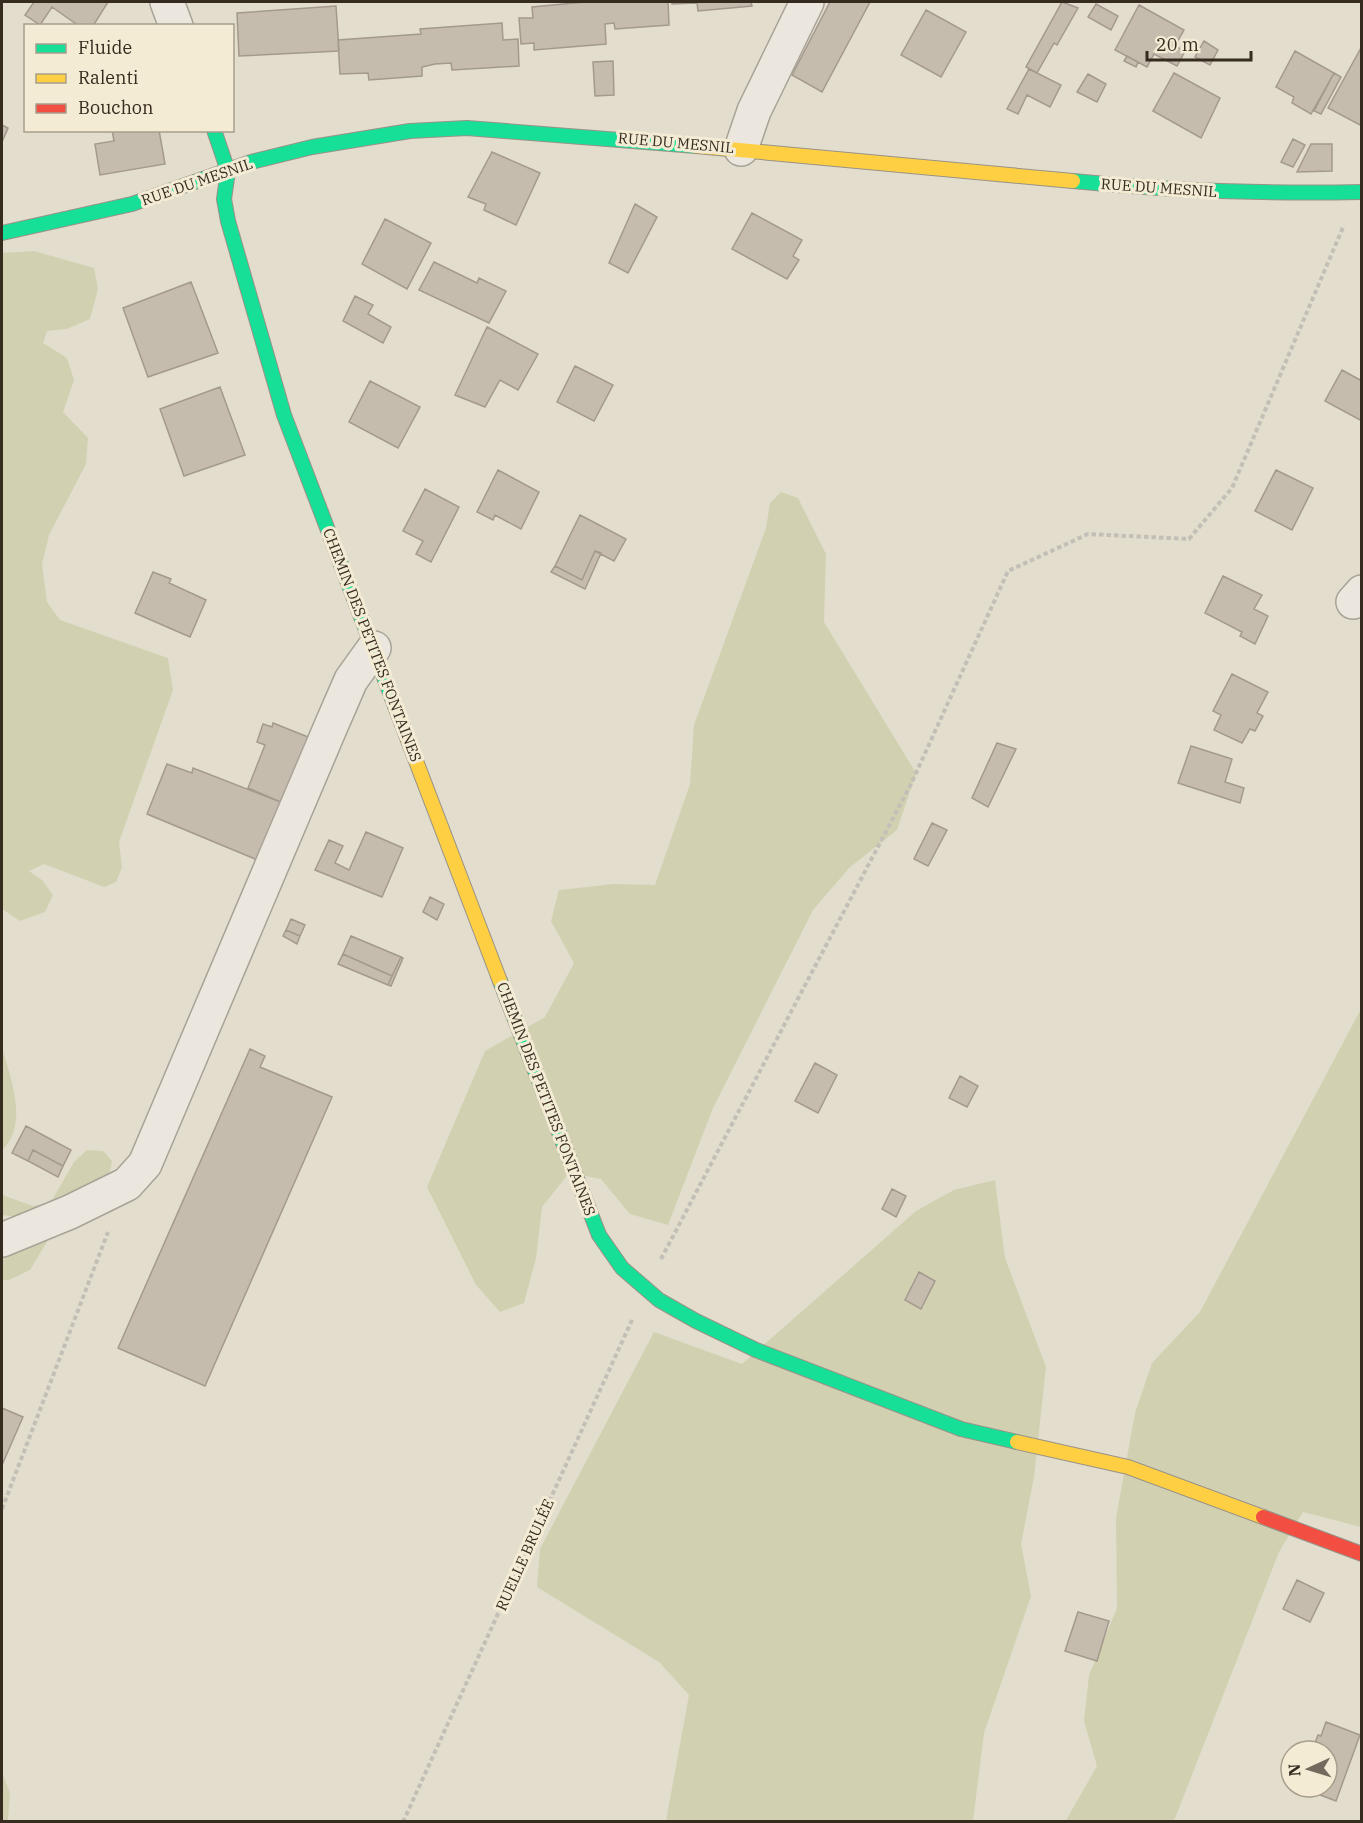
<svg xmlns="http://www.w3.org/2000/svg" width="1363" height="1823" font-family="'IBM Plex Serif',serif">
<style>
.green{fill:#d1d1b1}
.building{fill:#c6bcae;stroke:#a3998d;stroke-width:1.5}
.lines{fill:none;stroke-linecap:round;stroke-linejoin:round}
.street-casing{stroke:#a8a297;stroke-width:36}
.fast-casing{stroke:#989287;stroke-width:16}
.slow-casing{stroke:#989287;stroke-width:16}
.jam-casing{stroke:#989287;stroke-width:16}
.path{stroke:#c4bfb6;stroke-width:4;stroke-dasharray:4.5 3;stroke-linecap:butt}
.street{stroke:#ebe7df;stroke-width:33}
.fast{stroke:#16e098;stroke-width:14}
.slow{stroke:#ffcf43;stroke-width:14}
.jam{stroke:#f24e42;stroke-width:14}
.labels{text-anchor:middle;stroke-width:6;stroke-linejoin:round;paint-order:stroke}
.street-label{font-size:15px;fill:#362b1f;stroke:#f3ebd4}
</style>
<rect width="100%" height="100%" fill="#e3ddcd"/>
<path class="green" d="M34,251l60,17 4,21 -8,30 -23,10 -20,2 -4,12 24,15 7,22 -11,32 25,26 -2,26 -37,71 -7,29 5,38 13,18 108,38 5,32 -54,152 3,25 -6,15 -12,5 -60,-23 -15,7 13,9 11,15 -8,17 -25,9 -18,-12v-656z
M781,492l17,6 28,56 -2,68 92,151 -19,57 -48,38 -36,42 -100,198 -45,117 -38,-11 -29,-35 -32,-6 -27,34 -6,51 -12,45 -24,9 -24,-27 -49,-98 58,-136 60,-34 29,-54 -23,-42 8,-31 54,-6 42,1 35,-101 4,-59 72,-197 4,-25z
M1361,1009v518l-58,-15 -24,40 -105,269 -109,1 32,-56 -13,-45 5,-46 28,-67 -1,-90 19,-105 17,-50 48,-51z
M2,1048c9,30 27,77 0,102z
M87,1150l16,1 9,10 -3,15 -61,64 -18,30 -21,10h-7v-30l16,-33 -16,-2v-20l31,11 18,-4 23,-40z
M995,1180l10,78 41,109 -12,110 -13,67 10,52 -47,137 -11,88h-307l23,-126 -30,-33 -122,-75 3,-38 114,-217 88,32 174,-153 38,-21z
M2,1772l8,21 -2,28h-6z"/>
<path class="building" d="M34,2h74l-15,24h-14l-27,-19 -12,18 -15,-10z
M585,2h83l1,23 -54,4 -1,-6 -9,1 1,20 -72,6v-7l-13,1 -2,-26h14l-1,-11z
M672,2h79l1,4 -54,5 -1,-8 -25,1z
M830,2h40l-48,90 -30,-17z
M1062,2l16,6 -21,37 -3,-2 -17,30 -11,-6z
M1096,4l22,12 -7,14 -23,-13z
M1139,5l45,25 -9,16 10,5 -8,15 -23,-12 -7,13 -32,-17z
M336,6l3,45 -100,5 -2,-43z
M926,10l40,22 -25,45 -40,-22z
M502,23l1,17 15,-1 1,27 -67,4 -1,-7 -16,1 -13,3v9l-53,4 -1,-7 -28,1 -2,-34 83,-6 -1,-5z
M1204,41l14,9 -8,15 -15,-8z
M1362,46v80l-34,-18z
M1295,51l39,22 -23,41 -19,-11 2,-6 -18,-10z
M1127,56l11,6 -2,5 -12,-6z
M613,61l1,34 -19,1 -2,-34z
M1029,69l32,16 -11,22 -23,-12 -9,19 -11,-5z
M1174,73l46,25 -19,40 -48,-27z
M1334,73l7,4 -20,37 -7,-3z
M1088,74l18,10 -9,18 -20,-10z
M2,125l6,3 -6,14z
M112,130h47l6,34 -65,11 -5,-31 19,-3z
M1293,139l12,6 -12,22 -12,-5z
M1311,144h21v27l-35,1z
M492,152l48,21 -24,52 -32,-15 2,-6 -18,-7z
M635,204l22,13 -29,56 -19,-10z
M752,213l50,27 -9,16 6,4 -12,19 -55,-30z
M385,219l46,24 -24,46 -45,-25z
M434,262l43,21 2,-5 27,13 -17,32 -70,-33z
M191,282l27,71 -70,24 -25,-69z
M355,296l18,9 -5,9 23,13 -8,16 -40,-22z
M487,327l51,27 -20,36 -18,-10 -15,27 -30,-12z
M575,366l38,19 -19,36 -37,-19z
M1342,370l20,11v40l-37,-20z
M370,381l50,26 -22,41 -49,-26z
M220,387l25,68 -61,21 -24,-67z
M498,470l41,22 -18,37 -26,-14 -2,5 -16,-8z
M1276,470l37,18 -21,42 -37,-19z
M425,489l34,18 -28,55 -15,-8 7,-13 -20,-10z
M580,515l46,24 -12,22 -19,-10 -13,29 -27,-14z
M595,551l6,2 -16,36 -34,-17 4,-6 27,14z
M153,572l18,7 -2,4 37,17 -16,37 -55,-24z
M1223,576l39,19 -8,14 14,7 -13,28 -15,-8 2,-4 -37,-19z
M1232,674l36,18 -11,21 6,3 -8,15 -5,-2 -8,14 -28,-13 7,-15 -8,-4z
M273,723l35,14 -25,66 -35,-15 17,-43 -8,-3 6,-18 9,3z
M997,743l19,6 -28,58 -16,-9z
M1191,746l41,13 -7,23 19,6 -4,15 -62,-20z
M167,764l25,9 1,-5 90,35 -23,58 -113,-47z
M932,823l15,7 -19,36 -14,-7z
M366,832l37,16 -21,49 -67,-27 14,-30 14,6 -8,17 14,7z
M430,897l14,7 -7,16 -14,-8z
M291,919l14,6 -5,11 -14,-6z
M286,930l14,6 -3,8 -14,-8z
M351,936l50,21 -9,19 -49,-22z
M343,954l49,22 -4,9 -50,-21z
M401,957l2,1 -12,28 -3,-1z
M250,1049l15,7 -5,11 72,30 -127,289 -87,-38z
M815,1063l22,12 -19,38 -23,-12z
M960,1076l18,10 -11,21 -18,-9z
M26,1126l45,24 -8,16 -30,-16 -5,11 -16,-8z
M33,1150l30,16 -5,11 -30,-16z
M892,1189l14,7 -10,21 -14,-8z
M919,1272l16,9 -14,28 -16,-9z
M2,1408l21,9 -21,48z
M1297,1580l27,13 -14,29 -27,-13z
M1078,1612l31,9 -12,40 -32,-10z
M1326,1722l34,13 -24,66 -37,-14h28v-36h-15l6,-16 3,1z"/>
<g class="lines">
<defs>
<path id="street" d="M167,2l9,24
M741,149l13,-38 53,-109
M1353,602l9,-10
M2,1240l68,-28 57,-28 18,-20 186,-438 20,-46 23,-32"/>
<path id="fast" d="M214,130l14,41 -4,28 4,22 56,194 111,291
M1073,181c97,10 192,13 289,11
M2,233l130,-29 119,-42 61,-15 98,-16 57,-3 229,18
M500,981l99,254 23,33 37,32 37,21 60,29 205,79 56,13"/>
<path id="slow" d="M696,146l377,35
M395,706l105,275
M1017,1442l111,25 135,50"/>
<path id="jam" d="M1263,1517l99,37"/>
</defs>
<use href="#street" class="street-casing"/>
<use href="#fast" class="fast-casing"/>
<use href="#slow" class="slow-casing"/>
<use href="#jam" class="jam-casing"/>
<path class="path" d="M661,1259l250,-475 97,-213 80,-37 101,5 43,-51 112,-263
M2,1509l106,-277
M403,1822l229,-502"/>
<use href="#street" class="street"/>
<use href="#fast" class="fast"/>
<use href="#slow" class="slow"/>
<use href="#jam" class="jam"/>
</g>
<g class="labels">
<g class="street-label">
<text transform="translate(676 143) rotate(5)" y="5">RUE DU MESNIL</text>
<text transform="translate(197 182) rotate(-19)" y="5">RUE DU MESNIL</text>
<text transform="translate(1159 188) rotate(4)" y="5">RUE DU MESNIL</text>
<text transform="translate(372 645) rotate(69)" y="5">CHEMIN DES PETITES FONTAINES</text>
<text transform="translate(546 1099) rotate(69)" y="5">CHEMIN DES PETITES FONTAINES</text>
<text transform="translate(525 1555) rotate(-66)" y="5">RUELLE BRULÉE</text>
</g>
</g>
<rect width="1363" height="1823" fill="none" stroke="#362b1f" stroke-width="6"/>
<rect x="24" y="24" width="210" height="108" fill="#f3ebd4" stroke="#a79e8c" stroke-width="1.5"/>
<rect x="36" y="44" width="30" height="9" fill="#16e098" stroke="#a79e8c" stroke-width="1.5"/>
<text x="78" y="54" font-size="18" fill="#362b1f">Fluide</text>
<rect x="36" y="74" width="30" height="9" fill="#ffcf43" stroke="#a79e8c" stroke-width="1.5"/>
<text x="78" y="84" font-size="18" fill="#362b1f">Ralenti</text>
<rect x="36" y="104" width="30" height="9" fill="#f24e42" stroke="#a79e8c" stroke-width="1.5"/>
<text x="78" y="114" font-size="18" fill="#362b1f">Bouchon</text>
<g transform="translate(1309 1769) rotate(266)"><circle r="28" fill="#f3ebd4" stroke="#a79e8c" stroke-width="1.5"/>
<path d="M0-4.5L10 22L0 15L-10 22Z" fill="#73695c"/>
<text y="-9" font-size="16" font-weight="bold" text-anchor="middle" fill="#362b1f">N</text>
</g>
<path d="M1147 51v9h104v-9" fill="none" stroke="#362b1f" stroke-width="3"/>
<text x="1156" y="51" font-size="18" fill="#362b1f" stroke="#f3ebd4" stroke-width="4.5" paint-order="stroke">20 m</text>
</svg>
